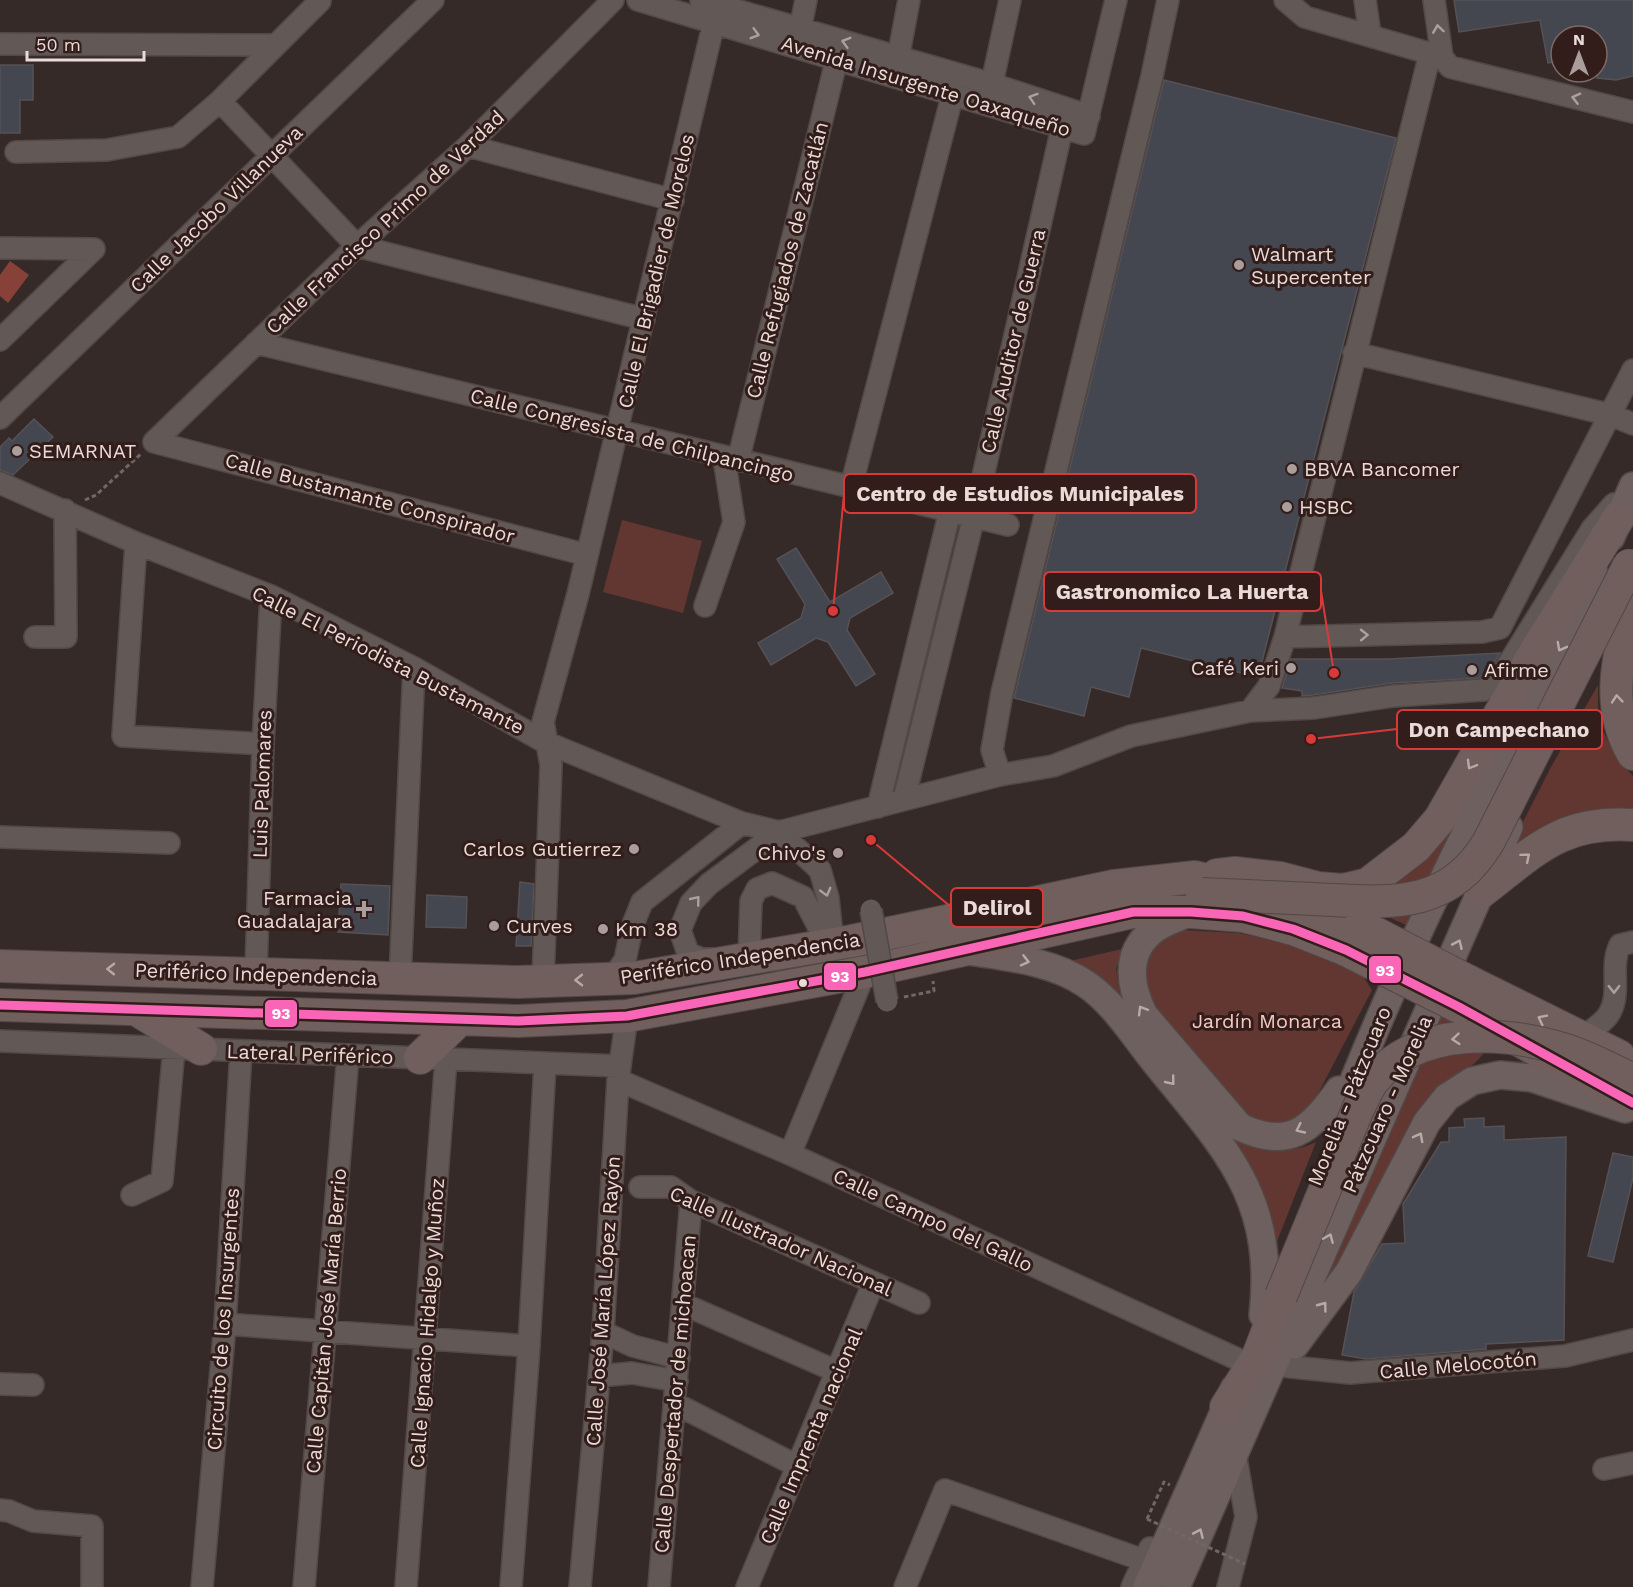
<svg xmlns="http://www.w3.org/2000/svg" width="1633" height="1587" font-family="'Work Sans',sans-serif">
<style>
.green{fill:#623631}
.water{fill:#884139}
.building{fill:#454750;stroke:#555155;stroke-width:1.5}
.lines{fill:none;stroke-linecap:round;stroke-linejoin:round}
.minor-casing{stroke:#524846;stroke-width:24}
.major-casing{stroke:#524846;stroke-width:30}
.highway-casing{stroke:#524846;stroke-width:34}
.path{stroke:#706766;stroke-width:3;stroke-dasharray:4.5 3;stroke-linecap:butt}
.minor{stroke:#625957;stroke-width:21}
.major{stroke:#6d605e;stroke-width:27}
.highway{stroke:#705f5c;stroke-width:32}
.minor-bridge-casing{stroke:#524846;stroke-width:24;stroke-linecap:butt}
.highway-bridge-casing{stroke:#524846;stroke-width:34;stroke-linecap:butt}
.path-bridge{stroke:#706766;stroke-width:3;stroke-dasharray:4.5 3;stroke-linecap:butt}
.minor-bridge{stroke:#625957;stroke-width:21}
.highway-bridge{stroke:#705f5c;stroke-width:32}
.bus-1-casing{stroke:#321d1a;stroke-width:14}
.bus-1{stroke:#fa66b7;stroke-width:9}
.oneway{stroke:#ada09e}
.oneway2{stroke:#b8aaa7}
.oneway3{stroke:#b9a9a6}
.poi-dot{fill:#ab9d9b;stroke:#321d1a;stroke-width:2}
.bus-dot{fill:#eadbd8;stroke:#321d1a;stroke-width:2}
.labels{text-anchor:middle;stroke-width:6;stroke-linejoin:round;paint-order:stroke}
.street-label{font-size:20px;fill:#eadbd8;stroke:#321d1a}
.poi-label{font-size:20px;fill:#eadbd8;stroke:#321d1a;text-anchor:start}
.park-label{font-size:20px;fill:#f7c8c1;stroke:#321d1a}
.leader{fill:none;stroke:#d83a3a;stroke-width:2}
.callout-dot{fill:#d83a3a;stroke:#321d1a;stroke-width:2}
.callout{fill:#321d1a;stroke:#d83a3a;stroke-width:2}
.callout-label{font-size:21px;text-anchor:middle;font-weight:bold;fill:#eadbd8}
.line-badge{stroke:#321d1a;stroke-width:2}
.badge-label{font-size:16px;text-anchor:middle;font-weight:bold;fill:#fff}
</style>
<rect width="100%" height="100%" fill="#362a29"/>
<path class="green" d="M622,520l80,21 -19,72 -80,-21z
M1598,685v25l5,21 12,24 18,21v34c-60,-4 -88,11 -130,51l48,-94z
M1480,775l-74,150 -53,-24z
M1181,930l58,3 55,13 68,29 10,15 -63,121 -13,12 -21,2 -29,-7 -93,-106 -13,-51 16,-24z
M1126,948l-10,20 4,28 -24,-23 -30,-11z
M1440,1013l42,20 4,17c-12,19 -36,29 -53,44l-108,196 -19,16z
M1235,1140c27,10 53,16 81,2l-40,102 -15,-58z"/>
<path class="water" d="M10,261l19,14 -21,28 -8,-7v-21z"/>
<path class="building" d="M1454,0h179v76l-17,4 -19,-2v-42h-36v25l-13,2 -8,-43 -81,12z
M0,65h33v35h-13v33h-20z
M1164,80l232,58 -138,539 -117,-29 -12,49 -38,-10 -7,29 -70,-18z
M34,419l19,18 -40,38 -13,-5v-23l9,-9 3,3z
M796,548l34,54 51,-30 12,21 -43,25 -3,12 28,44 -19,12 -28,-44 -12,-4 -45,27 -13,-22 43,-25 4,-14 -28,-45z
M1500,653l-9,15 -12,10 -87,5 -79,12 -11,1v-5l-20,-3 9,-29h98z
M520,882l14,2 -3,62h-15z
M341,884l49,2 -2,49 -50,-3z
M427,895l40,2 -1,31 -40,-1z
M1484,1118v9l20,-1v14l62,-3 -2,203 -78,4v5l-120,10 -24,-4 12,-63 28,-48 23,-1 -2,-39 38,-62h8v-14l16,-1 -1,-8z
M1613,1153l20,4v21l-20,84 -25,-6z"/>
<g class="lines">
<defs>
<path id="minor" d="M638,0l446,134 32,-134
M701,0l291,84 97,32
M1285,0l20,17 137,40
M1365,0l5,34
M1434,0l8,57 8,10 183,45
M798,40l8,-40
M0,44l275,1
M896,69l13,-69
M989,97l21,-97
M220,101l137,145 287,73
M468,146l205,54
M16,152l91,-2 71,-13 42,-36 100,-100
M0,248l94,1 -94,91
M256,343l752,182
M1354,353l257,62 22,9
M0,418l433,-418
M154,442l203,-196 111,-100 145,-146
M154,442l433,113
M738,461l99,-403
M0,483l136,60 135,53 143,72 131,74 197,81 37,9 41,38 8,28 5,46
M851,487l102,-394
M136,543l-13,193 140,8
M705,606l29,-84 -10,-64
M35,637h31l-1,-127
M1285,637l197,-5 18,-4 133,-258
M1250,711l19,-25 16,-49 145,-583
M1000,775l-8,-25 10,-57 150,-617 16,-76
M904,799l70,-283 88,-388
M878,807l72,-296
M0,837l169,6
M828,945l-25,-48 -31,-14 -15,6 -6,12 -2,58h-48l-13,-6 -8,-23 11,-27 18,-19 70,-52 221,-57 53,-9 78,-30 119,-25 64,-3 79,-12 91,-6 17,-14 91,-147 22,-25
M256,973l7,-229 8,-148
M400,978l14,-310
M612,979l13,-19 7,-33 10,-25 100,-79
M543,980l8,-215 -8,-43 35,-128 136,-572
M1581,1039c8,-7 23,-16 28,-25 13,-21 0,-47 11,-69l13,-3
M0,1041l619,25
M618,1080l172,74 456,209
M790,1154l75,-182
M640,1187h31l20,14 228,102
M132,1195l30,-14 12,-133
M683,1304l155,68
M225,1324l304,22
M603,1332l30,14 46,12
M1282,1366l68,7 215,-17 68,-16
M599,1376l33,-3 45,8
M0,1384l33,1
M674,1403l125,64
M1604,1469l29,-6
M0,1510l9,1 24,10 59,5v61
M202,1587l23,-263 16,-273
M304,1587l44,-532
M406,1587l40,-528
M511,1587l18,-241 16,-282
M580,1587l23,-255 15,-252 9,-64
M659,1587l32,-386
M747,1587l126,-303
M905,1587l40,-97 212,75
M1132,1587l18,-39
M1228,1587l18,-70 -11,-65"/>
<path id="major" d="M1611,537l22,-51
M1189,913c-12,5 -28,10 -38,19 -27,23 -21,55 -7,83l96,112c49,23 71,3 99,-37
M968,951c39,6 84,10 118,33 28,19 48,52 69,78 70,87 121,134 108,253
M1336,1126c69,-181 158,-351 247,-522l12,-29
M1295,1345l54,-73 78,-150 20,-25 25,-16 28,-6 32,3 93,31
M1147,1587l87,-198
M1176,1587l333,-760"/>
<path id="highway" d="M1633,598c-13,54 -30,105 0,156
M1217,875l18,-2 45,5 38,10 25,2 25,-6 48,-37 24,-28 95,-167 84,-135
M1480,893c54,-41 80,-73 153,-68
M1296,902l64,23
M0,966l518,16 116,-4 218,-37 262,-55 81,-9 47,12
M1470,982l149,74
M0,1005l518,16 109,-5 238,-44 268,-60h58l52,4 50,13 53,21
M1459,1007l174,96
M137,1010l64,39
M420,1058l39,-38
M1226,1407l32,-51 23,-60"/>
</defs>
<use href="#minor" class="minor-casing"/>
<use href="#major" class="major-casing"/>
<use href="#highway" class="highway-casing"/>
<path class="path" d="M85,500l11,-5 46,-42
M904,997l30,-6 -1,-10
M1147,1519l17,-37 6,3"/>
<use href="#minor" class="minor"/>
<use href="#major" class="major"/>
<use href="#highway" class="highway"/>
<defs>
<path id="minor-bridge" d="M871,910l16,91"/>
<path id="highway-bridge" d="M1202,894c37,2 74,3 111,5 71,3 134,14 176,-58l140,-276
M1360,925l110,57
M1346,950l113,57
M1281,1296l77,-187c5,-9 9,-20 15,-28 45,-56 132,-50 193,-31 24,8 45,19 67,30"/>
</defs>
<use href="#minor-bridge" class="minor-bridge-casing"/>
<use href="#highway-bridge" class="highway-bridge-casing"/>
<path class="path-bridge" d="M1147,1519l98,45"/>
<use href="#minor-bridge" class="minor-bridge"/>
<use href="#highway-bridge" class="highway-bridge"/>
<defs>
<path id="bus-1" d="M0,1005l518,16 109,-5 238,-44 268,-60h58l52,4 50,13 53,21 113,57 174,96"/>
</defs>
<use href="#bus-1" class="bus-1-casing"/>
<use href="#bus-1" class="bus-1"/>
</g>
<defs><path id="oneway-chevron" d="M-2-3.5L2.5 0L-2 3.5" fill="none" stroke-width="1.6" stroke-linecap="round" stroke-linejoin="round" transform="scale(1.5)"/></defs>
<g class="oneway">
<use href="#oneway-chevron" transform="translate(1438 29) rotate(-98)"/>
<use href="#oneway-chevron" transform="translate(755 34) rotate(16)"/>
<use href="#oneway-chevron" transform="translate(846 42) rotate(-164)"/>
<use href="#oneway-chevron" transform="translate(1033 98) rotate(-162)"/>
<use href="#oneway-chevron" transform="translate(1576 98) rotate(-166)"/>
<use href="#oneway-chevron" transform="translate(1364 635) rotate(-1)"/>
<use href="#oneway-chevron" transform="translate(826 892) rotate(75)"/>
<use href="#oneway-chevron" transform="translate(696 900) rotate(-51)"/>
<use href="#oneway-chevron" transform="translate(1614 989) rotate(89)"/>
</g>
<g class="oneway2">
<use href="#oneway-chevron" transform="translate(1561 647) rotate(118)"/>
<use href="#oneway-chevron" transform="translate(1458 944) rotate(-66)"/>
<use href="#oneway-chevron" transform="translate(1025 961) rotate(14)"/>
<use href="#oneway-chevron" transform="translate(1142 1010) rotate(-121)"/>
<use href="#oneway-chevron" transform="translate(1171 1081) rotate(51)"/>
<use href="#oneway-chevron" transform="translate(1300 1129) rotate(155)"/>
<use href="#oneway-chevron" transform="translate(1419 1137) rotate(-62)"/>
<use href="#oneway-chevron" transform="translate(1329 1238) rotate(-67)"/>
<use href="#oneway-chevron" transform="translate(1323 1306) rotate(-53)"/>
<use href="#oneway-chevron" transform="translate(1199 1533) rotate(-66)"/>
</g>
<g class="oneway3">
<use href="#oneway-chevron" transform="translate(1617 699) rotate(-95)"/>
<use href="#oneway-chevron" transform="translate(1471 765) rotate(120)"/>
<use href="#oneway-chevron" transform="translate(1526 857) rotate(-40)"/>
<use href="#oneway-chevron" transform="translate(111 969) rotate(-179)"/>
<use href="#oneway-chevron" transform="translate(579 980) rotate(179)"/>
<use href="#oneway-chevron" transform="translate(1542 1019) rotate(-153)"/>
<use href="#oneway-chevron" transform="translate(1456 1039) rotate(175)"/>
</g>
<g class="poi-dot">
<circle cx="1239" cy="265" r="6"/>
<circle cx="17" cy="451" r="6"/>
<circle cx="1292" cy="469" r="6"/>
<circle cx="1287" cy="507" r="6"/>
<circle cx="1291" cy="668" r="6"/>
<circle cx="1472" cy="670" r="6"/>
<circle cx="634" cy="849" r="6"/>
<circle cx="838" cy="853" r="6"/>
<path d="M361 900h6v6h6v6h-6v6h-6v-6h-6v-6h6z"/>
<circle cx="494" cy="926" r="6"/>
<circle cx="603" cy="929" r="6"/>
</g>
<circle class="bus-dot" cx="803" cy="983" r="5"/>
<g class="labels">
<g class="street-label">
<text transform="translate(926 86) rotate(17)" y="7">Avenida Insurgente Oaxaqueño</text>
<text transform="translate(216 209) rotate(-44)" y="7">Calle Jacobo Villanueva</text>
<text transform="translate(385 222) rotate(-43)" y="7">Calle Francisco Primo de Verdad</text>
<text transform="translate(787 260) rotate(-76)" y="7">Calle Refugiados de Zacatlán</text>
<text transform="translate(656 271) rotate(-77)" y="7">Calle El Brigadier de Morelos</text>
<text transform="translate(1013 341) rotate(-77)" y="7">Calle Auditor de Guerra</text>
<text transform="translate(632 435) rotate(14)" y="7">Calle Congresista de Chilpancingo</text>
<text transform="translate(370 498) rotate(15)" y="7">Calle Bustamante Conspirador</text>
<text transform="translate(388 660) rotate(27)" y="7">Calle El Periodista Bustamante</text>
<text transform="translate(262 784) rotate(-88)" y="7">Luis Palomares</text>
<text transform="translate(740 958) rotate(-9)" y="7">Periférico Independencia</text>
<text transform="translate(256 974) rotate(2)" y="7">Periférico Independencia</text>
<text transform="translate(310 1054) rotate(2)" y="7">Lateral Periférico</text>
<text transform="translate(1349 1096) rotate(-68)" y="7">Morelia - Pátzcuaro</text>
<text transform="translate(1387 1104) rotate(-66)" y="7">Pátzcuaro - Morelia</text>
<text transform="translate(933 1220) rotate(25)" y="7">Calle Campo del Gallo</text>
<text transform="translate(781 1241) rotate(24)" y="7">Calle Ilustrador Nacional</text>
<text transform="translate(603 1301) rotate(-86)" y="7">Calle José María López Rayón</text>
<text transform="translate(223 1319) rotate(-86)" y="7">Circuito de los Insurgentes</text>
<text transform="translate(326 1321) rotate(-85)" y="7">Calle Capitán José María Berrio</text>
<text transform="translate(427 1323) rotate(-86)" y="7">Calle Ignacio Hidalgo y Muñoz</text>
<text transform="translate(1458 1365) rotate(-5)" y="7">Calle Melocotón</text>
<text transform="translate(675 1394) rotate(-85)" y="7">Calle Despertador de michoacan</text>
<text transform="translate(811 1436) rotate(-67)" y="7">Calle Imprenta nacional</text>
</g>
<g class="poi-label">
<text x="1251" y="261">Walmart<tspan x="1251" dy="23">Supercenter</tspan></text>
<text x="29" y="458">SEMARNAT</text>
<text x="1304" y="476">BBVA Bancomer</text>
<text x="1299" y="514">HSBC</text>
<text x="1279" y="675" text-anchor="end">Café Keri</text>
<text x="1484" y="677">Afirme</text>
<text x="622" y="856" text-anchor="end">Carlos Gutierrez</text>
<text x="826" y="860" text-anchor="end">Chivo's</text>
<text x="352" y="905" text-anchor="end">Farmacia<tspan x="352" dy="23">Guadalajara</tspan></text>
<text x="506" y="933">Curves</text>
<text x="615" y="936">Km 38</text>
</g>
<g class="park-label">
<text x="1267" y="1028">Jardín Monarca</text>
</g>
</g>
<path class="leader" d="M833 611L844 494M1334 673L1321 591M1311 739L1397 729M871 840L951 907"/>
<g class="callout-dot">
<circle cx="833" cy="611" r="6"/>
<circle cx="1334" cy="673" r="6"/>
<circle cx="1311" cy="739" r="6"/>
<circle cx="871" cy="840" r="6"/>
</g>
<g class="callout">
<rect x="844" y="474" width="352" height="39" rx="6"/>
<rect x="1044" y="572" width="277" height="39" rx="6"/>
<rect x="1397" y="710" width="205" height="39" rx="6"/>
<rect x="951" y="888" width="92" height="39" rx="6"/>
</g>
<g class="callout-label">
<text x="1020" y="501">Centro de Estudios Municipales</text>
<text x="1182" y="599">Gastronomico La Huerta</text>
<text x="1499" y="737">Don Campechano</text>
<text x="997" y="915">Delirol</text>
</g>
<g class="line-badge">
<rect x="1368" y="955" width="34" height="29" rx="6" fill="#fa66b7"/>
<rect x="823" y="962" width="34" height="29" rx="6" fill="#fa66b7"/>
<rect x="264" y="999" width="34" height="29" rx="6" fill="#fa66b7"/>
</g>
<g class="badge-label">
<text x="1385" y="976">93</text>
<text x="840" y="982">93</text>
<text x="281" y="1019">93</text>
</g>
<g transform="translate(1579 54)"><circle r="28" fill="#321d1a" stroke="#7c6966" stroke-width="1.5"/>
<path d="M0-4.5L10 22L0 15L-10 22Z" fill="#ab9d9b"/>
<text y="-9" font-size="16" font-weight="bold" text-anchor="middle" fill="#eadbd8">N</text>
</g>
<path d="M27 51v9h117v-9" fill="none" stroke="#eadbd8" stroke-width="3"/>
<text x="36" y="51" font-size="18" fill="#eadbd8" stroke="#321d1a" stroke-width="4.5" paint-order="stroke">50 m</text>
</svg>
